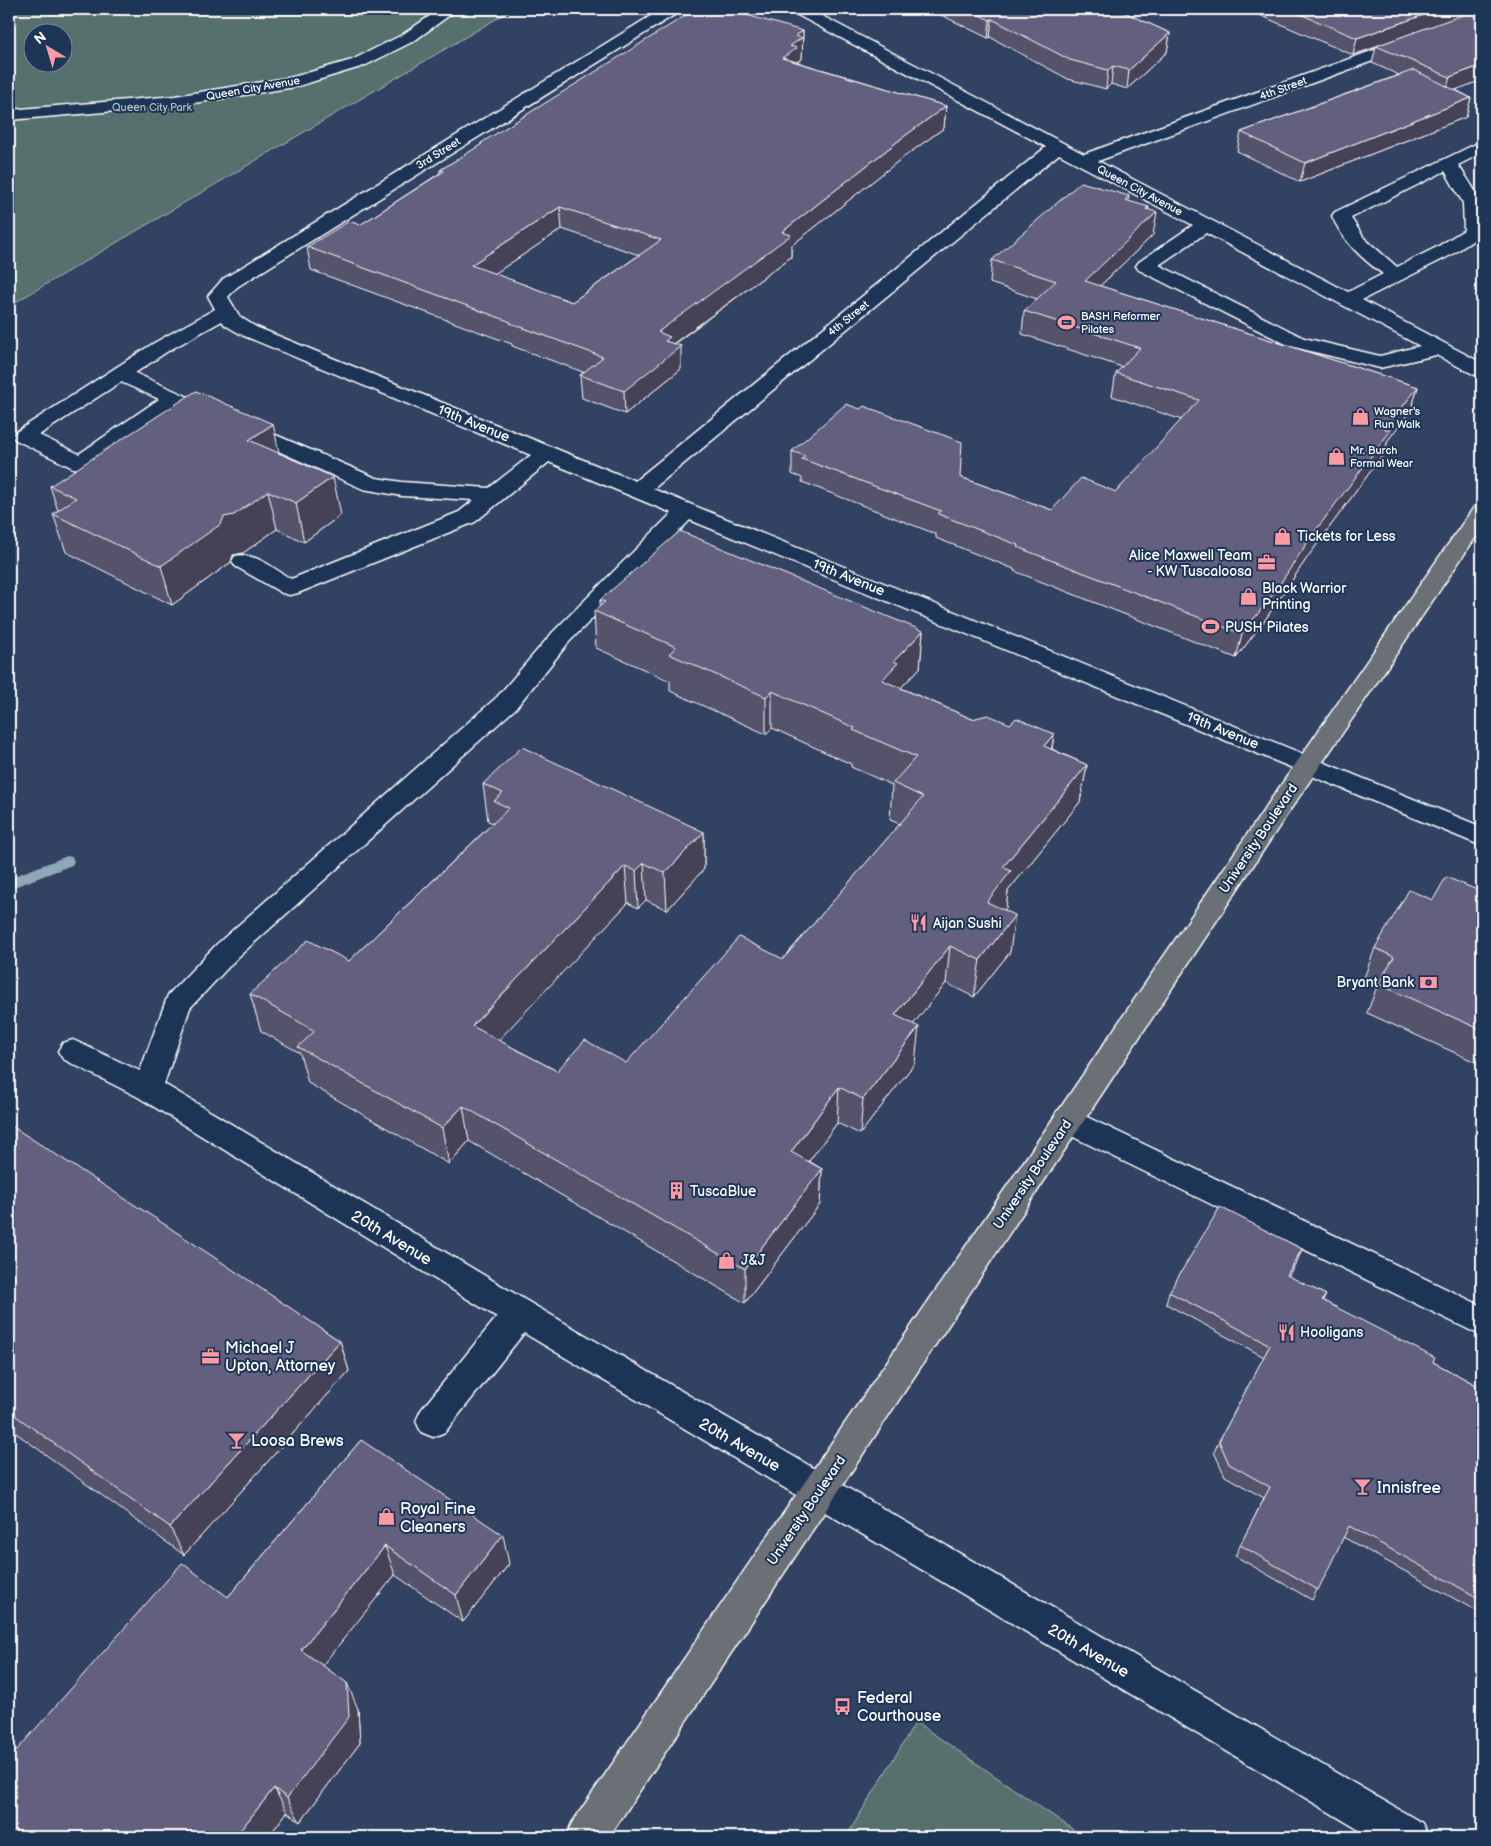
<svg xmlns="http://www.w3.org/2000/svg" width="1491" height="1846" font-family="'Balsamiq Sans',sans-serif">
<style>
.green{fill:#57706d;stroke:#abb8b6;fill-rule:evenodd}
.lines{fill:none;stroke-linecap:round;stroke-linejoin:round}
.stream{fill:#8ea7b9;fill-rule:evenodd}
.minor-casing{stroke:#fff;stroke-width:3}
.major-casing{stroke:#fff;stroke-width:3}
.minor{fill:#1d3557;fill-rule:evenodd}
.major{fill:#6a7074;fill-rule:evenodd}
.wall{fill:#55526c;stroke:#fff;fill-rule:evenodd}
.shaded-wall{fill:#454258;stroke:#fff}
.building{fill:#635f7e;stroke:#fff;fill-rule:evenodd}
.labels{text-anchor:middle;stroke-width:4;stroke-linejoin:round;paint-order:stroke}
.far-street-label{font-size:11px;fill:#fff;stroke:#1d3557}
.far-park-label{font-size:11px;fill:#b3bfbd;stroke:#1d3557}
.far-poi-label{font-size:11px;fill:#fff;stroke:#1d3557;text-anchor:start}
.street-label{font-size:14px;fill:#fff;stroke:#1d3557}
.poi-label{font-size:14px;fill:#fff;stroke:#1d3557;text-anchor:start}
.near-street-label{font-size:16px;fill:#fff;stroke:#1d3557}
.near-poi-label{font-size:16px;fill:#fff;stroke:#1d3557;text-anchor:start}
</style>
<rect width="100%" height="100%" fill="#324263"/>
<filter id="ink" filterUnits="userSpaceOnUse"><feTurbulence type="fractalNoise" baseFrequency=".02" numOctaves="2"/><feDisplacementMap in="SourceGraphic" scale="10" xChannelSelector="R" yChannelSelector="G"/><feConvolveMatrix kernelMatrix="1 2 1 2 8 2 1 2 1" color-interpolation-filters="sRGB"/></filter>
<g filter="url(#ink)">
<path class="green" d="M9,9h504l-504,297zM32,32h30v30h-30z
M916,1722l168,115h-238z"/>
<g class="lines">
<path class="stream" d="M67,856l5,1 2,4 -2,4 -63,24v-11z"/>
<defs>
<path id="minor" d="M440,9h18l-44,32 -50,25 -69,21 -120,19 -166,14v-10l166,-14 118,-19 59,-17 50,-25z
M662,9h19l-2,3 -442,275 -9,10 12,20 16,10 379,154 411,-334 -254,-135 -2,-3h19l275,145 318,-114h12l2,3 -2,3 -316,115 250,131 35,-18c-22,-16 -40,-33 -51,-58l3,-4 147,-71v12l-24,12c19,28 24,32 24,67l-2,4 -29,19 -89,45 120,63v14l-7,-2 -39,-20 -56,13 -90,-22 -151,-76 -3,-4 3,-4 54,-37 -134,-71 -406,335 829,338v19l-792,-326 -121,122 -54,67 -278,249 -47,50 -26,76 368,220 890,519 6,14h-57l-847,-504 -79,99 -12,5 -12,-5 -5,-11 5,-11 76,-93 -359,-220 -75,-38 -5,-8 5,-8 10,-3 67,31 28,-76 49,-51 280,-247 56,-65 119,-119 -123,-51 -74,60 -177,71 -8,2 -8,-2 -47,-27 -3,-5 3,-5c19,-5 40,14 56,23l168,-67 15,-12 -72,-4 -39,-7 -127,-57 -4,-4 4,-4 7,-2 7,2 126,54 26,4 87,6 42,-33 -289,-120 -17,-10 -3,-4 -54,30 -33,22 60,27 3,4 -3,4 -7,2 -13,-4 -86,62 -8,1 -8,-1 -57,-28 -4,-4 4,-4 138,-89 61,-34 -7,-13 15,-17zM1445,171l18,32 1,27 -27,17 -40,20 -33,-29 -13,-20zM1206,233l214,113 -40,10 -76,-18 -145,-73zM121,382l38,17 -80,55 -40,-19z
M1068,1108l414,198v30l-425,-207 -4,-9 4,-9z"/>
<path id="major" d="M1482,505v23l-192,282 -681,1027h-43l6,-14 700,-1025 202,-291z"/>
</defs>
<use href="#minor" class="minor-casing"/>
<use href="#major" class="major-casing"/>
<use href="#minor" class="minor"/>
<use href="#major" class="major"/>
</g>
<path class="wall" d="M929,9h188l53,24 -3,19 -40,37 -16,-5 -5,5 -38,-10 -78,-42 -2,1z
M1245,9h237l-26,81 15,8 -5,19 -166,65 -63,-31 4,-19 158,-57 -27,-12 4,-16 -23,8z
M803,31l-1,28 -5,3 149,44 -2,22 -43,31 -110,87v11l-117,87 7,25 -56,45 -43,-16 -2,-23 3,-3 -71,-26v-2l-201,-74 -4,-23 53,-22 80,-52v-3l41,-25v-2zM562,229l77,26 -67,47 -78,-28z
M1129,196l-1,5 20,9 5,25 -53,51 318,101 -7,23 -23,30 -4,13 -77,105 -40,59 -31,41 -222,-87v-2l-78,-31v-4l-134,-52v-4l-10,-4v-23l168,26 92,33 64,-18 66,-72 -70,-24 4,-23 6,-6 -100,-33 2,-23 13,-12 -47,-16 2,-23z
M280,453l61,62 -37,27 -27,-13 -34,24 -10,2 -2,7 -59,43 -106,-53 -13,-38 5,-3 -8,-25z
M600,600l323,31 -3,37 -19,20 71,31 38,5 44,10 -2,15 35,16 -7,37 -72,89 -2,17 -2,2 6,42 -36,45 -28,-14 -33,41 2,39 -55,71 -23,-11 -28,38 13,8 -2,35 -75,99 -276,-162 -20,23 -141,-81 -8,-30 -39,-22 -11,-37 99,-33 144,-138 -5,-2 -5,-37 221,48v37l-37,41 -21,-10 -8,8 -10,-5 -130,137 59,31 69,-8 157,-104 117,-135 -10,-4 2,-35 -41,-18v-3l-79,-36 -6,6 -96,-43v-10l-74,-33 -2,-37 6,-5z
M1482,892v173l-115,-52 11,-29 -14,-6 11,-30 58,-48z
M9,1126l331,215 9,30 -165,184 -175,-127z
M1302,1249l-5,12 -9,15 38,19 -3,6 110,61 49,26v226l-139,-77 -31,63 -77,-44 29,-58 -39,-22 -11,-24 5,-11 45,-84 -98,-53 3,-12z
M361,1440l148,124 -46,58 -68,-47 -73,90 36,44 2,34 -60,79 -13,-10 -19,25h-259l219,-240z"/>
<path class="shaded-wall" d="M1441,9h41l-106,37v1l-23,8 4,-17z
M992,19l-2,18 -2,1 2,-18z
M803,31l-1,28 -5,3 -15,-4 13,-22z
M1170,33l-3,19 -40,37 2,-19z
M1482,65v15l-37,14 5,-17z
M1113,66l-2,18 -5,5 2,-19z
M1471,98l-5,19 -166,65 5,-19z
M946,106l-2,22 -43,31 -110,87v11l-121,89h11v23l-56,45 -1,-23 34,-59 124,-100 120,-94z
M560,207l2,22 -89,59 -2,-23z
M1149,207l-3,16 11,-11 -4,23 -72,69 4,-23z
M1418,387l-7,23 -23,30 -4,13 -77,105 -40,59 -31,41 6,-24 71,-100 72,-105z
M273,424l8,38 -32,-22z
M333,477l8,38 -37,27 -8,-39z
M268,491l9,38 -34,24 -10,2 -2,7 -59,43 -11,-39 63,-49z
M923,631l-3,37 -25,26 -13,-14 12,-19z
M772,691v37l-6,6v-37z
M1054,734l-6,37 -4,-25z
M1087,765l-7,37 -72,89 -2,17 -24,30 5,-36 16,-35z
M704,832v37l-37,41 -2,-37z
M644,863l2,37 -8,8 -2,-37z
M625,866l3,37 -150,159 -6,-36z
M1015,915l-5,37 -36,45 6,-37z
M950,946l-4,37 -54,68 3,-36z
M919,1027l-4,36 -55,71 3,-35z
M839,1087l-2,36 -47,64 1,-35z
M463,1106l6,35 -20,23 -7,-36z
M822,1169l-2,35 -75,99v-34z
M1302,1249l-5,12 -15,26 5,-12z
M340,1341l9,30 -165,184 -14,-28z
M503,1535l6,29 -46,58 -7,-27z
M385,1546l10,29 -82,102 -12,-27z
M347,1683l11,26 2,34 -60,79 -13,-24z
M274,1788l13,24 -19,25h-33z"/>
<path class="building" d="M696,9h29l78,22 -8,5 7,2 -12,8 7,2 -15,10 164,48 -44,32 -120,94 9,3 -133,97 12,5 -5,4 16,5 -57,45 -44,-16 23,-18 -93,-34 1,-1 -204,-75 42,-26 11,4 84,-54 -4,-1 42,-26 -1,-1zM560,207l101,33 -89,62 -101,-37z
M967,9h150l53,24 -41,37 -16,-4 -5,4 -38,-10 -78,-41 -2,1z
M1288,9h153l-84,29z
M1479,9h3v56l-32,12 -74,-31z
M1414,70l57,28 -166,65 -64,-31z
M1081,182l48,14 -4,4 24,7 -3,2 11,3 -72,69 333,106 -33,42 6,1 -78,104 -39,59 -32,41 -225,-87 1,-2 -80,-31 3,-3 -139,-52 3,-3 -13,-5 54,-47 14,5 4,-3 98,36 -2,35 92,33 29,-32 35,14 83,-92 -83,-27 24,-25 -116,-37 32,-30 -64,-21z
M196,391l77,33 -24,16 84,37 -37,26 -28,-12 -34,24 -10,2 -3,7 -60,42 -108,-52 23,-16 -26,-12z
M680,531l243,100 -29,30 4,2 -16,17 90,39 16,-4 22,9 6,-6 38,16 -10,12 43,19 -84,102 8,4 -24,31 28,13 -35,45 -30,-14 -55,69 24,12 -56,72 -24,-12 -48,65 31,17 -77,100 -282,-163 -21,22 -144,-81 17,-16 -65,-37 58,-54 41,21 160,-153 -15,-7 9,-8 -20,-9 39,-37 182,85 -39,41 -21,-10 -8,8 -11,-5 -153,160 85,45 28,-31 41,23 113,-126 44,22 140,-162 -30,-14 23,-26 -63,-27 2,-2 -83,-37 -6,6 -97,-43 7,-7 -82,-36 11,-9 -5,-2z
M1446,877l36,15v138l-104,-46 16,-27 -19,-9 34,-58 24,10z
M10,1125l148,95 182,121 -170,186 -161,-116v-285z
M1220,1207l82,42 -15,26 39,20 -4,5 113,58 -2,4 49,26v212l-133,-74 -31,64 -78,-45 30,-58 -41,-23 -10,-23 51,-96 -101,-53z
M361,1440l142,95 -47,60 -71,-49 -84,104 46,33 2,34 -62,81 -13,-10 -39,49h-226v-78l173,-196 46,34z"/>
</g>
<defs>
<symbol id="stadium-bare" viewBox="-9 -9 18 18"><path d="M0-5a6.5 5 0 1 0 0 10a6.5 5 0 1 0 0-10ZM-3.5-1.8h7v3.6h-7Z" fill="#ff9aa2" stroke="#1d3557" stroke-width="2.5" paint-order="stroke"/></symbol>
<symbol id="shop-bare" viewBox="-9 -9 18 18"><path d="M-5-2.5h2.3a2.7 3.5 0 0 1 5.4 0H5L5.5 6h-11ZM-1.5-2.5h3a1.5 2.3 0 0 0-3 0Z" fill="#ff9aa2" stroke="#1d3557" stroke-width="2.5" paint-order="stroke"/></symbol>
<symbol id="office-bare" viewBox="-9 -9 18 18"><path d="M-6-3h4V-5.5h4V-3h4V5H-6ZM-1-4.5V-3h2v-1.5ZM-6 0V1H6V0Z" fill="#ff9aa2" stroke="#1d3557" stroke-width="2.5" paint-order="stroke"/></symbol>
<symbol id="restaurant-bare" viewBox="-9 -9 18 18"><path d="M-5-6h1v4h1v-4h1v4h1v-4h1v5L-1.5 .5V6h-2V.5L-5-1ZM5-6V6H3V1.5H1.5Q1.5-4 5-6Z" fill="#ff9aa2" stroke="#1d3557" stroke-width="2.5" paint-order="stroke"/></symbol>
<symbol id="bank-bare" viewBox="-9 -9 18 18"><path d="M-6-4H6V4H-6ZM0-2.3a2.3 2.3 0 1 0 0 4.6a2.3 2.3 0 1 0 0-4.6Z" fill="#ff9aa2" stroke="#1d3557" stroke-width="2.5" paint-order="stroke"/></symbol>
<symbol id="building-bare" viewBox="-9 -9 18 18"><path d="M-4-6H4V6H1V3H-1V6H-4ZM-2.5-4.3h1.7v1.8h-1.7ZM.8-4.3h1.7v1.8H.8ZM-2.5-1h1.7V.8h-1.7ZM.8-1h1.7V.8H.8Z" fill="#ff9aa2" stroke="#1d3557" stroke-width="2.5" paint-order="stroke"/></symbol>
<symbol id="bar-bare" viewBox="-9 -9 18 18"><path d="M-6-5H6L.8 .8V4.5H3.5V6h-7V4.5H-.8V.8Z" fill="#ff9aa2" stroke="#1d3557" stroke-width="2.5" paint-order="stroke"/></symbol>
<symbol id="bus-bare" viewBox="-9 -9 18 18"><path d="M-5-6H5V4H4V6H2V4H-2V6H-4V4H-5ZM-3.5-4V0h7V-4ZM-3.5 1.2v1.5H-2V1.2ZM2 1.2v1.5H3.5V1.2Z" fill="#ff9aa2" stroke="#1d3557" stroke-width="2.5" paint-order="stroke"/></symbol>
</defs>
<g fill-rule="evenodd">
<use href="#stadium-bare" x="1054" y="310" width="25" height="25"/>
<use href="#shop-bare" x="1348" y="404" width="25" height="25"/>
<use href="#shop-bare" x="1324" y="444" width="25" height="25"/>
<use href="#shop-bare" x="1270" y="524" width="25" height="25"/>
<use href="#office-bare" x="1254" y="550" width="25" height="25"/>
<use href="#shop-bare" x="1236" y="584" width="25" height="25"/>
<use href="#stadium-bare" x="1198" y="614" width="25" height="25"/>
<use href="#restaurant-bare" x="906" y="910" width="25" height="25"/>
<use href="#bank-bare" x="1416" y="970" width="25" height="25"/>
<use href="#building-bare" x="664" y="1178" width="25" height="25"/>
<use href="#shop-bare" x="714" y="1248" width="25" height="25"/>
<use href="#restaurant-bare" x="1274" y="1320" width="25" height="25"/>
<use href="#office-bare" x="198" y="1344" width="25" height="25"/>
<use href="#bar-bare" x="224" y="1428" width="25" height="25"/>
<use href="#bar-bare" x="1350" y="1474" width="25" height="25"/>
<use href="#shop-bare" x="374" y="1504" width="25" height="25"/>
<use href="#bus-bare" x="830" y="1694" width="25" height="25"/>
</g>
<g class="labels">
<g class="far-street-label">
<text transform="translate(253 88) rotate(-10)" y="4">Queen City Avenue</text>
<text transform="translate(1283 88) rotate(-20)" y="4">4th Street</text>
<text transform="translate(438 153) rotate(-32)" y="4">3rd Street</text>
<text transform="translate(1140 190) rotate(28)" y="4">Queen City Avenue</text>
<text transform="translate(848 318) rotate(-39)" y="4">4th Street</text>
</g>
<g class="far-park-label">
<text x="152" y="111">Queen City Park</text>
</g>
<g class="far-poi-label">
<text x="1081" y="320">BASH Reformer<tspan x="1081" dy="13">Pilates</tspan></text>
<text x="1374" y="415">Wagner's<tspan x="1374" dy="13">Run Walk</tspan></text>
<text x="1350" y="454">Mr. Burch<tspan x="1350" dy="13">Formal Wear</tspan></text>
</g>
<g class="street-label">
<text transform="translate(474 423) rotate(22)" y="5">19th Avenue</text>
<text transform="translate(849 577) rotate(22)" y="5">19th Avenue</text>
<text transform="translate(1223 730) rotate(22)" y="5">19th Avenue</text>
<text transform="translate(1258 838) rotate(-56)" y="5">University Boulevard</text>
<text transform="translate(1032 1174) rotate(-56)" y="5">University Boulevard</text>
<text transform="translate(806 1510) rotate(-56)" y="5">University Boulevard</text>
</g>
<g class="poi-label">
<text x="1297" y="541">Tickets for Less</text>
<text x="1252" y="560" text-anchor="end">Alice Maxwell Team<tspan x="1252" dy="16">- KW Tuscaloosa</tspan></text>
<text x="1262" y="593">Black Warrior<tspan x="1262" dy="16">Printing</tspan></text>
<text x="1225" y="632">PUSH Pilates</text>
<text x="933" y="928">Aijan Sushi</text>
<text x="1414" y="987" text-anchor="end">Bryant Bank</text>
<text x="690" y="1196">TuscaBlue</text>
<text x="741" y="1265">J&amp;J</text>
<text x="1300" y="1337">Hooligans</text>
</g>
<g class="near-street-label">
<text transform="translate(392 1237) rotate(31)" y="6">20th Avenue</text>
<text transform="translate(740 1444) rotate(30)" y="6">20th Avenue</text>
<text transform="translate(1089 1650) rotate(30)" y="6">20th Avenue</text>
</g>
<g class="near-poi-label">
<text x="225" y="1353">Michael J<tspan x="225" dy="18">Upton, Attorney</tspan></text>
<text x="251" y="1446">Loosa Brews</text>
<text x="1377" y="1493">Innisfree</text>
<text x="400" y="1514">Royal Fine<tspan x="400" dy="18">Cleaners</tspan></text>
<text x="857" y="1703">Federal<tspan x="857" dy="18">Courthouse</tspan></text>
</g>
</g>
<rect width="1491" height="1846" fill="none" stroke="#1d3557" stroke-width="30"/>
<rect x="15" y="15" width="1461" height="1816" fill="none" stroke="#fff" stroke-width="2" filter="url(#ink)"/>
<g transform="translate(48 48) rotate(322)"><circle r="24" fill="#1d3557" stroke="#77869a"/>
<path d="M0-4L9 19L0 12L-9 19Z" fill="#ff9aa2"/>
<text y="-8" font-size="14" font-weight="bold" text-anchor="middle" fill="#ffffff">N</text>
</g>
</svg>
